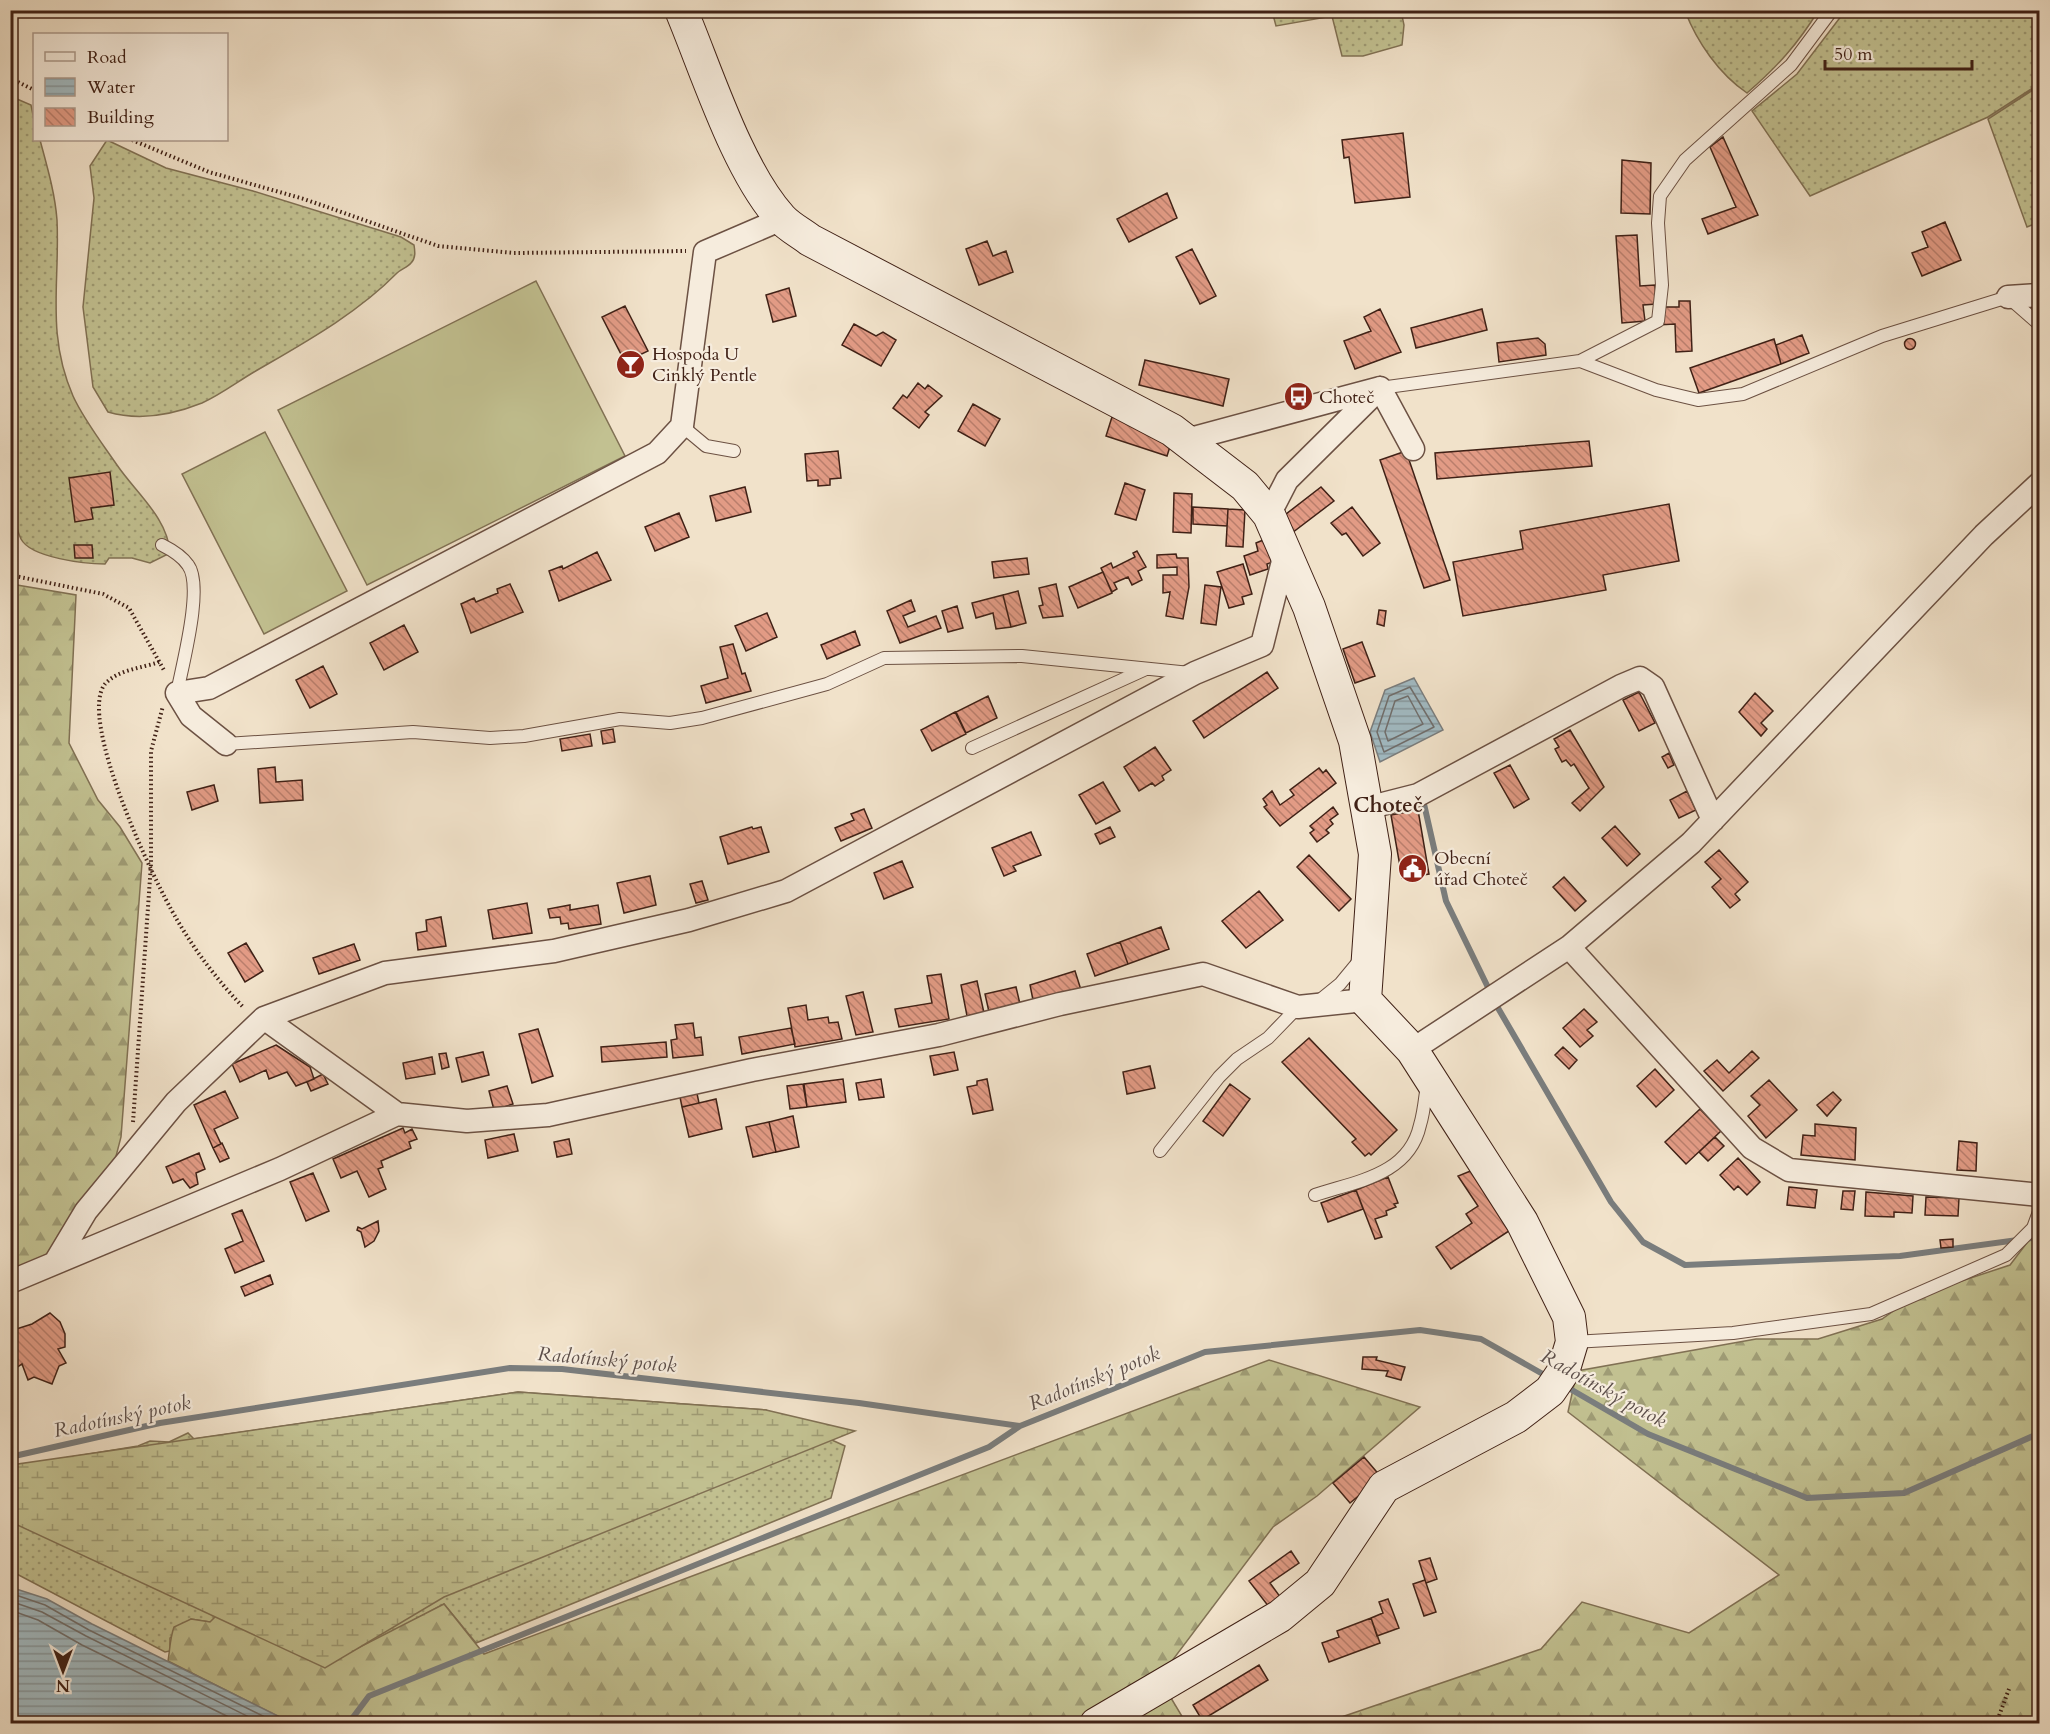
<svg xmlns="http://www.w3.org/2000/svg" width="2050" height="1734" font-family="Cardo,serif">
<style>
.grass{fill:url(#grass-dots);stroke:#817154;stroke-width:1.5}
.forest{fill:url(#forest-firs);stroke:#817154;stroke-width:1.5}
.wetland{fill:url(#wetland-marsh);stroke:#817154;stroke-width:1.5}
.garden{fill:#c2c191;stroke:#817154;stroke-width:1.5}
.water{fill:url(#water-rules);stroke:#7a7d7d;stroke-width:1.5}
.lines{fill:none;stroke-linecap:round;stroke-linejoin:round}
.shore{stroke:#706e6c;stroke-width:1.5}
.stream{stroke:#7a7d7d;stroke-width:6}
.building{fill:url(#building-back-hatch);stroke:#402116;stroke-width:1.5}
.lane-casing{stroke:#6c5143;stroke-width:14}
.street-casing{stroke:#6c5143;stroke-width:25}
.secondary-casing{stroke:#402116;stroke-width:34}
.path{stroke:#402116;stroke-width:4;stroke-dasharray:1.5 3;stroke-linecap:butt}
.lane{stroke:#f6ecdd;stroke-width:12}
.street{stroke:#f6ecdd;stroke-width:22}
.secondary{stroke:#f6ecdd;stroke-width:32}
.labels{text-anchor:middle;stroke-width:4.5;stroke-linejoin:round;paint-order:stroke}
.poi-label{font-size:18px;fill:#402116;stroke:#f6ecdd;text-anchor:start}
.water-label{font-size:20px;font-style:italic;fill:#5d4f4a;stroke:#f6ecdd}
.quarter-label{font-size:21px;font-weight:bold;fill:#402116;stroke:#f6ecdd}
</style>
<defs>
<pattern id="grass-dots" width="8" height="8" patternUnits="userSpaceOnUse" patternTransform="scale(1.5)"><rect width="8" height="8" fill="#c2c191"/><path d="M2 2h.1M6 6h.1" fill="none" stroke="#9f9c75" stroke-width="1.8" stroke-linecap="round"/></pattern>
<pattern id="forest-firs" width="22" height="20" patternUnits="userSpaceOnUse" patternTransform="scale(1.5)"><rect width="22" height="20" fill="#c2c191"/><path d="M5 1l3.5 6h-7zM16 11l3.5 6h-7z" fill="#9f9c75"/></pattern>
<pattern id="wetland-marsh" width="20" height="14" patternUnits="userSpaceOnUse" patternTransform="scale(1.5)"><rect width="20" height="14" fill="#c2c191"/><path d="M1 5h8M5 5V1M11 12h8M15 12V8" fill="none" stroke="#9f9c75"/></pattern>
<pattern id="water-rules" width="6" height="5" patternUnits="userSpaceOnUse" patternTransform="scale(1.5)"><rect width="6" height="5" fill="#a1bac2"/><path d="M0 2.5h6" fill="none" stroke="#85979d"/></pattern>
<pattern id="building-back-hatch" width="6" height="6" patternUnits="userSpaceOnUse" patternTransform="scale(1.5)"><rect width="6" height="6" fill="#e29b85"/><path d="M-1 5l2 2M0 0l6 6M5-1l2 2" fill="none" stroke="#b97e6c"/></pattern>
</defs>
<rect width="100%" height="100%" fill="#f1e2ca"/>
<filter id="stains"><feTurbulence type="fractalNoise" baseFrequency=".00333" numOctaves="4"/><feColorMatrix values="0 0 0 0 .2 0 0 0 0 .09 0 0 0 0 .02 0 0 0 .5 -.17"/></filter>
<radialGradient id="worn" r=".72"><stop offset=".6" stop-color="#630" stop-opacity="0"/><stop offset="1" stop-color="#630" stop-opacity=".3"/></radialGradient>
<path class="grass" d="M1272,11h129l3,14 -2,20 -39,11h-21l-10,-40 -56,10z
M1685,11h133c-20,33 -42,57 -71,82 -28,-19 -50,-51 -62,-82z
M1845,11h194v73l-51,33 -178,79 -58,-85 45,-37z
M2039,86v136l-12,5 -39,-108z
M10,96l21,9 3,15v20h6c7,26 15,53 17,80 3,63 -11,114 16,176 11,24 29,47 44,69 19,28 51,53 53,88l-20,10 -18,-5h-23l-4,6c-19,0 -74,-6 -84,-25 -6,-12 -7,-28 -11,-41z
M107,140l59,28 87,23 148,46 13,8c1,6 2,13 -3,18 -3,4 -10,6 -14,10 -40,41 -95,71 -143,99 -17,10 -34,23 -52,31 -30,12 -63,18 -94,9l-15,-25 -10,-80 11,-109 -4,-32z
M518,1392l248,18 79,36 -14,52 -355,145 -32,-39 -119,64 -115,-46 -19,-3 -21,19v13l-5,1 -154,-81 -1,-104 128,-21 12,-5 19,1 19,-9 6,6z"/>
<path class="forest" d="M11,584l65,11 -7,148 29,57 22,27 22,36 -21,274 -7,27 -67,90 -36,19z
M2039,1227v496l-718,1 220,-75 41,-47 107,31 90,-58 -211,-163 9,-41 179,-32h62l64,-20 31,-22 97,-32z
M1269,1360l151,47 -103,89 -44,31 -114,151 27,45h-895l-123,-62c2,-12 2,-23 6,-34l17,-8 19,3 7,-7 106,51 121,-62 40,50z"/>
<path class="wetland" d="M518,1392l248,18 89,21 -411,166 -119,71 -314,-146v-57z"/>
<path class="garden" d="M536,281l89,175 -258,129 -89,-175z
M265,432l82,159 -83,43 -82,-160z"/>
<path class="water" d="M1414,678l29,52 -63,32 -10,-30 15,-42z
M10,1587l37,12 45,25 200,99 -259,1 -22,-7z"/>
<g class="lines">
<path class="shore" d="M1410,687l24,40 -50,25 -7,-20 12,-36z
M1408,696l15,28 -35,17 -3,-9 10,-31z
M10,1593l35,12 44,25 190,94
M10,1601l32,11 44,24 177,88
M10,1610l28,10 44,25 161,79"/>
<path class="stream" d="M1424,804l22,97 52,107 113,194 32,40 42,23 215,-9 140,-19
M1565,1386l83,48 159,64 97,-5 136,-60
M10,1457l150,-34 350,-55 52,1 297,34 161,23 185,-74 215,-22 61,9 67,38
M348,1724l21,-28 620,-249 31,-21"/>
</g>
<path class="building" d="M1403,133l7,64 -55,6 -6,-46 -5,1 -2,-18z
M1723,137l35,78 -50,19 -6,-15 34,-12 -26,-60z
M1622,160l29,3 -1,51 -29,-1z
M1167,193l10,25 -48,24 -12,-23z
M1945,222l16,38 -39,16 -10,-23 16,-6 -6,-15z
M1637,235l3,51 15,-1 1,19 -13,1 2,16 -23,2 -6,-87z
M987,241l6,15 13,-5 7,21 -34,13 -13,-36z
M1192,249l24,47 -16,8 -24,-47z
M789,288l7,28 -23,6 -7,-27z
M1679,301h11l2,50 -16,1 -1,-28 -17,1 7,-18h14z
M625,306l23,45 -23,11 -23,-45z
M1380,309l21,43 -46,17 -11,-28 27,-10 -7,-14z
M1482,309l5,21 -71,18 -5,-20z
M854,324l22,12 7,-4 13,8 -15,26 -39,-21z
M1802,335l7,18 -28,11 -5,-19z
M1538,338l7,6 1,11 -47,7 -2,-19z
M1904.5 344a5.5 5.5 0 1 1 11 0a5.5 5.5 0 1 1-11 0Z
M1774,339l7,25 -82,29 -9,-25z
M1145,360l84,19 -6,27 -84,-21z
M918,383l7,6 3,-4 14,11 -17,16 4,3 -10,13 -26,-20 10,-13 4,3z
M973,404l27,15 -15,27 -27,-15z
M1112,417l61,20 -6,19 -61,-20z
M1589,441l3,25 -155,13 -2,-26z
M838,451l3,27 -11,1v6l-12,1v-6l-11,1 -2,-27z
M1406,451l44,129 -26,8 -44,-128z
M110,472l4,33 -23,3 2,11 -18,3 -6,-44z
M1125,483l20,7 -9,30 -21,-6z
M745,487l6,25 -35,9 -6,-25z
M1321,487l13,14 -46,35 -11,-15z
M1174,493l18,1 -1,39 -18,-1z
M1669,504l10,57 -76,14 3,15 -143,26 -10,-54 70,-13 -3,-18z
M1193,507l35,2 -1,17 -34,-2z
M1352,507l28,36 -17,13 -17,-23 -4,2 -11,-12z
M1228,509l17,1 -2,37 -17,-1z
M679,513l10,24 -34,14 -10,-24z
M1268,538l8,23 -9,3 1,5 -18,6 -6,-19 14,-5 -2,-8z
M74,545h18l1,13h-18z
M1137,551l9,16 -8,4 4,9 -10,5 -4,-8 -14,6 3,6 -5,3 -11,-24 10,-5 2,5 22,-11 -2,-4z
M597,552l14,28 -52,21 -10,-30 13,-5 1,3z
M1176,554l1,4h11l1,29 -6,32 -17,-3 4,-24 -7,1v-18h14v-8l-20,1v-13z
M1027,558l2,16 -35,4 -2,-16z
M1243,564l9,30 -10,3 2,7 -15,4 -12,-36z
M1103,572l9,21 -34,15 -9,-21z
M510,584l13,28 -52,21 -10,-29 13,-6 2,4 22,-9 -1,-4z
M1056,584l7,32 -20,2 -4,-12 4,-1 -4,-17z
M1205,585l16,2 -5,38 -15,-2z
M1018,591l8,32 -15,4 -8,-32z
M1003,595l8,32 -15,2 -3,-16 -17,5 -4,-15z
M911,600l4,11 -12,5 5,11 28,-11 5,12 -41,15 -13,-32z
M957,606l6,22 -15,4 -6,-21z
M1379,610l7,1 -2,15 -7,-2z
M767,613l10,24 -31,14 -11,-25z
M404,625l14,27 -34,18 -14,-27z
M855,631l5,14 -33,14 -6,-14z
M1362,642l13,34 -20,7 -12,-34z
M733,644l9,30 3,-1 6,18 -45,12 -5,-17 27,-8 -8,-31z
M323,666l14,28 -27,14 -14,-28z
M1267,672l11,16 -74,50 -11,-17z
M1639,692l16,31 -16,8 -16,-31z
M1755,693l18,18 -12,12 6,6 -6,7 -22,-24z
M988,696l9,22 -31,15 -10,-21z
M955,712l11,22 -34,17 -11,-21z
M613,729l2,13 -12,2 -2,-13z
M1570,730l34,57 -24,24 -8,-8 17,-15 -15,-24 -3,2 -5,-6 -4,2 -7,-13 4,-2 -5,-8z
M590,734l2,12 -30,5 -2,-12z
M1155,747l16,23 -9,6 2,4 -9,6 -3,-3 -13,8 -15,-24z
M1669,753l5,12 -6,3 -6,-11z
M1510,765l19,34 -15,9 -20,-35z
M275,767l1,15 26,-2 1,20 -43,3 -2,-34z
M1319,768l4,5 3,-3 10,13 -56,43 -16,-19 3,-2 -4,-6 9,-8 8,14 14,-10 -4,-5z
M1103,782l17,29 -24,13 -17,-29z
M214,785l4,16 -26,9 -5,-18z
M1687,791l9,19 -17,8 -9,-18z
M1333,807l5,7 -8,6 3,4 -7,6 3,3 -12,9 -7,-9 4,-3 -4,-4z
M864,809l8,19 -31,13 -6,-13 19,-8 -3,-6z
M1418,810l11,64 -27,4 -11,-63z
M1615,826l25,28 -13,12 -25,-28z
M752,827l1,2 8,-2 8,25 -41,12 -8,-27z
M1110,827l5,10 -15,7 -5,-10z
M1031,832l10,23 -28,11 3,5 -12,5 -12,-28z
M1719,850l29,32 -13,12 5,6 -10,8 -18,-21 9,-8 -16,-17z
M1309,855l42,44 -12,12 -42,-44z
M902,861l11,26 -29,12 -10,-26z
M650,876l6,29 -32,8 -7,-30z
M1564,877l22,24 -11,10 -22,-24z
M702,881l6,19 -12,3 -6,-19z
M1259,891l24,29 -37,28 -24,-27z
M527,903l5,30 -39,6 -5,-29z
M570,905v5l28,-5 3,19 -32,5 -1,-6 -7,1 -1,-7 -10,1 -2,-9z
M441,917l5,29 -28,4 -2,-17 11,-2 -1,-11z
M1161,927l8,22 -41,15 -8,-22z
M1120,942l8,22 -33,12 -8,-22z
M246,943l17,28 -18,11 -17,-29z
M354,944l6,16 -41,14 -6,-16z
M1075,971l6,19 -48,10 -3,-15z
M941,974l8,45 -50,8 -4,-18 37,-6 -5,-27z
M977,981l7,32 -17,3 -6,-31z
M1016,987l4,17 -31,8 -4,-18z
M863,992l10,40 -17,3 -10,-39z
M806,1005l2,15 20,-3 1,6 9,-1 4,17 -47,8 -7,-39z
M1584,1009l13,13 -10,8 6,6 -13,11 -17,-19z
M693,1023l2,15 6,-1 2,18 -30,3 -2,-18 6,-1 -2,-14z
M791,1028l4,16 -53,10 -3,-17z
M538,1029l15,47 -21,7 -13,-49z
M1309,1038l88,92 -26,25 -2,-2 -4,3 -13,-14 4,-3 -74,-77z
M666,1042l1,15 -65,5 -1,-15z
M276,1045l34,22 4,12 -18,7 -9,-14 -18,7 -3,-9 -26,12 -8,-18z
M1563,1047l14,13 -8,9 -14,-14z
M1752,1051l7,7 -36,33 -19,-20 13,-11 12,13z
M483,1052l6,23 -27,7 -6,-24z
M954,1052l4,18 -24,5 -4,-19z
M446,1053l3,14 -7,2 -3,-15z
M432,1057l3,17 -29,5 -3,-16z
M1150,1066l5,22 -28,6 -4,-22z
M1655,1069l19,21 -18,17 -19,-21z
M323,1074l5,10 -17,7 -4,-9z
M843,1079l3,23 -39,5 -3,-23z
M881,1079l3,18 -25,3 -3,-17z
M987,1079l6,31 -20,4 -6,-27 10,-2v-4z
M1769,1080l28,30 -31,28 -18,-22 12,-11 -9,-9z
M803,1084l4,23 -17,2 -3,-23z
M1230,1084l20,15 -27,37 -20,-15z
M507,1086l6,18 -19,6 -5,-19z
M696,1089l3,14 -17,4 -3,-15z
M225,1091l13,27 -24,11 7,15 -8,4 -19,-43z
M1833,1092l8,8 -14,16 -10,-11z
M716,1099l6,30 -33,8 -7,-30z
M1700,1109l21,22 -35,33 -21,-22z
M793,1116l6,31 -23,5 -7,-30z
M769,1122l7,30 -23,5 -7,-30z
M1815,1124l41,4 -1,32 -54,-5 2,-20 12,1z
M403,1128l2,5 7,-4 5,10 -8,3 2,6 -30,13 2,6 -5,2 8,20 -17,8 -12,-26 -16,7 -8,-19z
M514,1134l4,17 -30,7 -3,-18z
M1715,1137l9,9 -16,15 -9,-9z
M569,1139l3,15 -15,3 -3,-15z
M1959,1141l18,2 -1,28 -19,-1z
M222,1143l7,15 -9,4 -7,-14z
M199,1153l6,16 -9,4 2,11 -8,4 -7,-9 -10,4 -7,-16z
M1738,1158l22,24 -13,13 -9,-9 -4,4 -14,-15z
M1473,1170l39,59 -61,40 -15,-22 36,-24 -6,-9 12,-8 -20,-30z
M313,1173l16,38 -23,10 -16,-39z
M1388,1177l10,26 -4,1 2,3 -10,4 1,4 -12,4 7,18 -7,2 -19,-49z
M1789,1187l28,3 -2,18 -28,-3z
M1356,1190l7,19 -35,13 -7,-19z
M1843,1191h12l-2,19 -12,-1z
M1866,1192l47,4 -1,17 -18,-1v5l-29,-1z
M1926,1197l33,1 -1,18 -33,-1z
M242,1210l22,51 -29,12 -10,-24 18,-8 -11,-27z
M378,1221l1,10 -5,10 -9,6 -4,-15 -4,-2 1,-3 4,2z
M1953,1239v8l-12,1 -1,-8z
M270,1275l3,9 -28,12 -4,-9z
M50,1313l10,9 5,12v13l-7,2 8,14 -7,3 -7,18 -18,-7 -6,3 -6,-16 -6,4 -6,-5v-32l22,-7z
M1363,1357h14l-1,3 29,7 -4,13 -15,-4 2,-5 -26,-2z
M1364,1457l17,20 -31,26 -17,-20z
M1291,1551l8,12 -29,20 11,15 -12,9 -20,-26z
M1430,1558l7,21 -11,4 -7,-22z
M1425,1580l11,32 -12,4 -11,-32z
M1388,1599l11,29 -22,8 -6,-18 12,-5 -4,-11z
M1371,1618l9,25 -51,19 -7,-19 17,-6 -2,-6z
M1259,1665l9,15 -66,40 -9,-15z"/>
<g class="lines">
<defs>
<path id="lane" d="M1580,361l78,-40 4,-36 -4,-62 2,-27 25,-36 106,-95 41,-55
M1380,388l200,-27 76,29 42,10 45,-6 139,-58 126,-39 32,28
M682,426l24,20 28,5
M162,545c10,5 20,11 26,20 16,21 -6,101 -11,128
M226,744l187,-12 77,6 34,-2 96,-17 50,4 32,-5 125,-34 57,-26 138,-2 168,17
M972,748l174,-79
M1319,1001l21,-17 19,-23
M1160,1151l59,-74 18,-18 31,-21 30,-31
M1315,1195c42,-14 94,-20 105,-70 4,-13 5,-27 7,-41
M1573,1342l160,-9 138,-19 135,-59 27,-27 7,-19"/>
<path id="street" d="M2008,297l32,-2
M1380,388l33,61
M1186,440l194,-52
M1269,515l18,-35 92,-91
M1285,553l-23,92 -67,28 -409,218 -97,29 -135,31 -169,22 -121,45 133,96 70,7 81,-6 204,-45 187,-35 121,-31 143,-30 95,33 67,-7
M226,744l-35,-28 -14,-23 32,-5 448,-235 25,-27 23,-174 77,-33
M1367,808l51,-13 203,-109 19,-8 13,9 60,133
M1569,947l183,201 37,22 251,25
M1412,1050l157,-103 122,-104 293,-308 56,-52
M56,1261l30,-50 90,-109 88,-84
M10,1282l270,-113 117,-55"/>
<path id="secondary" d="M681,10c26,62 56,159 100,208 8,9 20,15 29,22l362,190 73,56 24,29 40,92 46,134 20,113 -10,146 47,50 110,172 47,95 3,25 -9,30 -13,19 -34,26 -132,70 -64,96 -40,33 -184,108"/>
</defs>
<use href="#lane" class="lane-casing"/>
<use href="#street" class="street-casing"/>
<use href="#secondary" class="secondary-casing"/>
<path class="path" d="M10,78l24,12
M132,140l77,32 95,27 134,47 76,7 172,-2
M10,575l93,19 26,14 36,64
M159,662c-17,6 -42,8 -54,22 -28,35 49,197 71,234 19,33 42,63 68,90
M133,1122l18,-258v-113l12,-45
M1996,1724l13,-35"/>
<use href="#lane" class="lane"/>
<use href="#street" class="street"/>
<use href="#secondary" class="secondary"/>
</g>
<defs>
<symbol id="bar-disc" viewBox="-11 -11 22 22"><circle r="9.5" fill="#8f2418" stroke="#f6ecdd"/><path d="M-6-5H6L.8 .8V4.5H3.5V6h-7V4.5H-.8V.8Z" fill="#fff"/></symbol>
<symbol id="bus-disc" viewBox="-11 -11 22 22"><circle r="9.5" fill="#8f2418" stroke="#f6ecdd"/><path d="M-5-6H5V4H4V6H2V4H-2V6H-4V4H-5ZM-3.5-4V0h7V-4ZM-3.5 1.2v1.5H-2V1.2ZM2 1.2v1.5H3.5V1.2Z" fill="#fff"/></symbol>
<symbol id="civic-disc" viewBox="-11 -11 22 22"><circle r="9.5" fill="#8f2418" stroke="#f6ecdd"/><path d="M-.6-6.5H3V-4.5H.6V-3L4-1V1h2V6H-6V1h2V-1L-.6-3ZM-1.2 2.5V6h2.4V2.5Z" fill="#fff"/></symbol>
</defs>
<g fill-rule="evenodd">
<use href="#bar-disc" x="614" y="348" width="33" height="33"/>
<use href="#bus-disc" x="1282" y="380" width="33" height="33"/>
<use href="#civic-disc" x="1396" y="852" width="33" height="33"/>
</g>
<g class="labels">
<g class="poi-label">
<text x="652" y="360">Hospoda U<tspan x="652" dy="21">Cinklý Pentle</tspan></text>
<text x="1319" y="403">Choteč</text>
<text x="1434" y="864">Obecní<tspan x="1434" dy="21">úřad Choteč</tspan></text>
</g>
<g class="water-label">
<text transform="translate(607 1359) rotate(5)" y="7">Radotínský potok</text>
<text transform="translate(1094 1378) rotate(-22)" y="7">Radotínský potok</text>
<text transform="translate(1604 1388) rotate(29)" y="7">Radotínský potok</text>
<text transform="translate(122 1416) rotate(-12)" y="7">Radotínský potok</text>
</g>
<g class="quarter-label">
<text x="1388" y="812">Choteč</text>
</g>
</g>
<rect width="2050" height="1734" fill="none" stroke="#f1e2ca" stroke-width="36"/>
<rect x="12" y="12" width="2026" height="1710" fill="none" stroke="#402116" stroke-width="3"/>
<rect x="18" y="18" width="2014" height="1698" fill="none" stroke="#402116" stroke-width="1.5"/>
<rect x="33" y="33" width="195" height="108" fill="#f6ecdd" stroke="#ad9b8d" stroke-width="1.5"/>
<rect x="45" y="52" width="30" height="9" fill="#f6ecdd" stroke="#ad9b8d" stroke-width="1.5"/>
<text x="87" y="63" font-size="18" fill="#402116">Road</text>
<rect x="45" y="78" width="30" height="18" fill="url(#water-rules)" stroke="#ad9b8d" stroke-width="1.5"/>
<text x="87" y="93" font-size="18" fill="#402116">Water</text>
<rect x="45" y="108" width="30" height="18" fill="url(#building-back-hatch)" stroke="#ad9b8d" stroke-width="1.5"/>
<text x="87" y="123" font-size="18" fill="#402116">Building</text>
<g transform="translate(63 1671) rotate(180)" stroke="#f6ecdd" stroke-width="4.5" paint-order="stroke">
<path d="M0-4.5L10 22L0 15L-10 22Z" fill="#402116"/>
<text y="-9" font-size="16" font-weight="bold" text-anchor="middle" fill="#402116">N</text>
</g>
<path d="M1825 60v9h147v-9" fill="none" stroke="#402116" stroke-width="3"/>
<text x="1834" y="60" font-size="18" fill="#402116" stroke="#f6ecdd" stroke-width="4.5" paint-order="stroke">50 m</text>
<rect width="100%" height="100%" filter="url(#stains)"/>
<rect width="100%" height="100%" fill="url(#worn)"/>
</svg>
